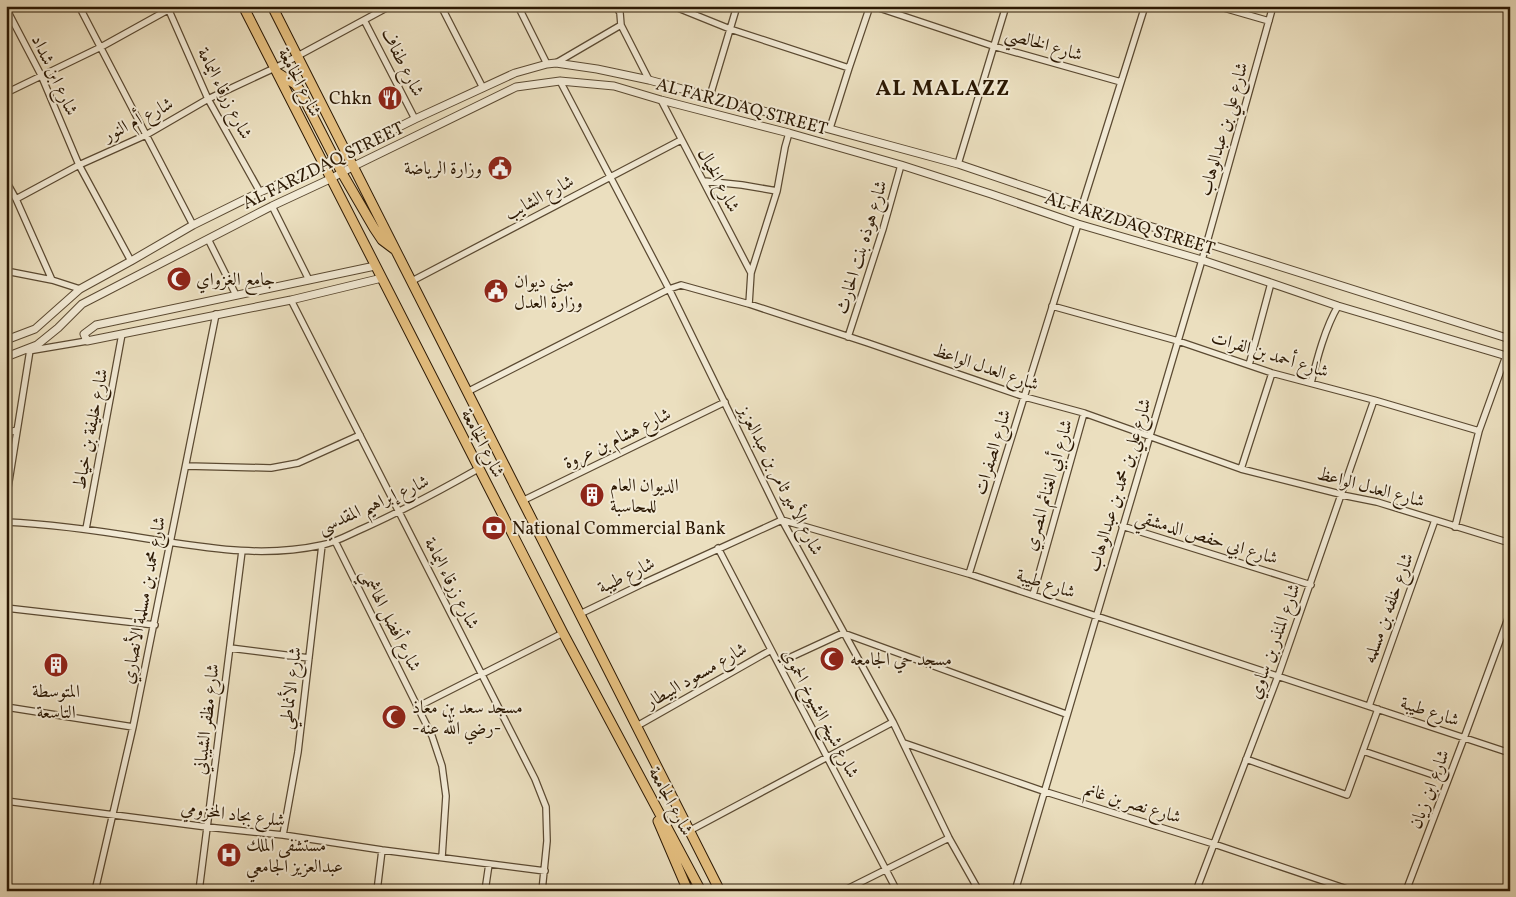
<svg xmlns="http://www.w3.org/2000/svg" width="1516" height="897" font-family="Vollkorn,Amiri,serif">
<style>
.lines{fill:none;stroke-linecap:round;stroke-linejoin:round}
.minor-casing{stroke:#5b4a32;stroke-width:8}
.tertiary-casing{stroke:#5b4a32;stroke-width:9}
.primary-casing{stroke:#2b1803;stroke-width:11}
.minor{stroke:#f2ead5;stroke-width:5.5}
.tertiary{stroke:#f2ead5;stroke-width:7}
.primary{stroke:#e6c080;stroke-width:9}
.labels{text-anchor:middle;stroke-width:4;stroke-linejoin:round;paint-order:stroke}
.street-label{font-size:18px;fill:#2b1803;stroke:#f2ead5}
.poi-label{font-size:18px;fill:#2b1803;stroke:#f2ead5;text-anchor:start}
.district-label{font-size:22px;font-weight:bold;letter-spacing:1px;fill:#2b1803;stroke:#f2ead5}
</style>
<rect width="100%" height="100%" fill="#ebdfbf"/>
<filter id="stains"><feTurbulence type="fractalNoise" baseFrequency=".004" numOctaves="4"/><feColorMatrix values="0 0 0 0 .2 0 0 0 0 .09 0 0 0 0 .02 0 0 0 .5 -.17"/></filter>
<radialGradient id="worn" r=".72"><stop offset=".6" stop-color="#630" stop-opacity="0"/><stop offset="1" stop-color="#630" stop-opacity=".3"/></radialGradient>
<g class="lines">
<defs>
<path id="minor" d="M79,6l114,219
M167,6l41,93 52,93
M441,6l42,82
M518,6l29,58
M616,6l4,7 1,12 28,55
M673,6l57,23 119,39
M873,6l120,40 128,36
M1217,6l52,15
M6,8l35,67 38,90 52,96
M364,20l51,99
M556,63l65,-38
M560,81l109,208 113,231 111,202 56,116 30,53
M6,93l95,-46 74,-41
M710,96l27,-90
M661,100l90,173
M830,128l19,-60 21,-62
M958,164l48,-158
M6,181l10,18 36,81 28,9
M704,181l38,4 35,6
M16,199l63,-34 67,-30 62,-36 73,-34 109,-59
M272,206l37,74
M1082,206l63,-200
M208,239l28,56
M6,271l46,9
M412,281l269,-141
M291,300l244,479 11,28 1,34 -5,50
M749,304l2,-31 26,-82 8,-44 4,-14
M1052,306l126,35 94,32 102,27 105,31
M848,337l35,-108 18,-64
M28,351l59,-10
M1249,365l22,-82
M1311,383c6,-24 14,-55 27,-77
M467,392l202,-103 12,-4 68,19 119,39 157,54 59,16 157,56 95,24 6,2 35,7 133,41
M6,433l11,-3
M186,466l85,2 27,-5 62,-28
M1241,469l31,-96
M6,500l24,-150
M522,501l203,-99
M6,522c48,2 95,9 143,17 59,9 114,19 173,6 15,-3 28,-11 42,-17 40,-18 77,-38 114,-59
M1122,526l189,59
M1455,527l24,-96 27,-75
M86,529l36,-195
M335,541l97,195 10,30 4,30 -4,61
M718,548l179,343
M969,574l109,-350
M1033,595l51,-182
M6,608l149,17
M580,614l64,-31 138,-63 187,54 541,179
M230,648l79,10
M778,663l65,-30 223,81
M1369,706l66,-186
M6,707l127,20
M417,707l146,-74
M637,726l134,-76
M904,743l139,48 171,53 139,47
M1363,751l85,29
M1246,759l101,36 31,-86
M6,801l201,26 76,8 99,15 163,21
M689,831l204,-109
M283,835l15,-83 24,-207
M6,890l3,1
M95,891l38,-164 83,-413
M199,891l43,-340
M377,891l5,-41
M485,891l4,-27
M843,891l106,-53
M1015,891l187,-631 71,-254
M1196,891l82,-215 96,-276
M1406,891l58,-153 46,-125"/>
<path id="tertiary" d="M375,266l-279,59 -12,9 3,7 204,-41 91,-22
M6,340l29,-11 45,-40 51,-28 62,-36 67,-33 64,-28 91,-45 100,-46 32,-9 9,-1 41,6 52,11 309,84 124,42 124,37 304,96
M6,357l31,-12 21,-17 24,-24 190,-98 58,-27 24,-13 162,-79 44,-6 54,5 47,14 128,33 112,32 90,29 87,30 124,36 69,23 67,23 172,51"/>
<path id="primary" d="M243,6l320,627 138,258
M272,6l448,885
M278,73l17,11 4,5 43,84 32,55 8,12 12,9
M658,821l30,70"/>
</defs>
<use href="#minor" class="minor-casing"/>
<use href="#tertiary" class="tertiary-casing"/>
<use href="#primary" class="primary-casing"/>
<use href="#minor" class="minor"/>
<use href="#tertiary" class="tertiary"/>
<use href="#primary" class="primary"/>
</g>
<defs>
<symbol id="restaurant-disc" viewBox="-11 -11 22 22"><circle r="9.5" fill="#8f2418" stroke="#f2ead5"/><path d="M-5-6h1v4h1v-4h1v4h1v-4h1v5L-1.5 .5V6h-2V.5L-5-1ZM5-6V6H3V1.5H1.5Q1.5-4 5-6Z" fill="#fff"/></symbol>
<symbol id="civic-disc" viewBox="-11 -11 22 22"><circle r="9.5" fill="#8f2418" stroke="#f2ead5"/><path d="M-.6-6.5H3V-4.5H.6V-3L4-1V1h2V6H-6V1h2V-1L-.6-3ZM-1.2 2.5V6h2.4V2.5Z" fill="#fff"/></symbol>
<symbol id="mosque-disc" viewBox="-11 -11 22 22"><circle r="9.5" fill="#8f2418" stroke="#f2ead5"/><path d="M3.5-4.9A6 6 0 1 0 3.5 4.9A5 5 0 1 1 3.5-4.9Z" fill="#fff"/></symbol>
<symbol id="building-disc" viewBox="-11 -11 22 22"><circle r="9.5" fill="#8f2418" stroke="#f2ead5"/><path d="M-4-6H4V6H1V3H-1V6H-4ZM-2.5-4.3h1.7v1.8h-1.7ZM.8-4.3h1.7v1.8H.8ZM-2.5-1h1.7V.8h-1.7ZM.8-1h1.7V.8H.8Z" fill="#fff"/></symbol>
<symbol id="bank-disc" viewBox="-11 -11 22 22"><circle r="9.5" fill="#8f2418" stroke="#f2ead5"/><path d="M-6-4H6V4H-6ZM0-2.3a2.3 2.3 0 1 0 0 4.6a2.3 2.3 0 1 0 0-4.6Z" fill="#fff"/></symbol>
<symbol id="hospital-disc" viewBox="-11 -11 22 22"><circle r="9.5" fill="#8f2418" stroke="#f2ead5"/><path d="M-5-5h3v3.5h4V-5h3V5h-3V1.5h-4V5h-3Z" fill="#fff"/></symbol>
</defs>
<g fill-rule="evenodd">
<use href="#restaurant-disc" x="376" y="84" width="28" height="28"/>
<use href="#civic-disc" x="486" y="154" width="28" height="28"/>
<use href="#mosque-disc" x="165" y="265" width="28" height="28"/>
<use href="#civic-disc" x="482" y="277" width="28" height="28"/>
<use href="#building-disc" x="578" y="481" width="28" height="28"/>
<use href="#bank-disc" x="480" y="514" width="28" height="28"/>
<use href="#mosque-disc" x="818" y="645" width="28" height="28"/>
<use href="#building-disc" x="42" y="651" width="28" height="28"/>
<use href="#mosque-disc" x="380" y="703" width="28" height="28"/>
<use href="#hospital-disc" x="215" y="841" width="28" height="28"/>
</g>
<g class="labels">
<g class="street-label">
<text transform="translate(1044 44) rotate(16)" y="6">شارع الخالصي</text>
<text transform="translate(403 62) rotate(63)" y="6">شارع طفاف</text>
<text transform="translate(55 75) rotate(65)" y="6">شارع ابن شداد</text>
<text transform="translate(300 82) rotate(63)" y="6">شارع الجامعة</text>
<text transform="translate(225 93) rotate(63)" y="6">شارع زرقاء اليمامة</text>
<text transform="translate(742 106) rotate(15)" y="6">AL FARZDAQ STREET</text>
<text transform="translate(138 119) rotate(-27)" y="6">شارع أم النور</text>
<text transform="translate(1223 129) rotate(-74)" y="6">شارع علي بن عبدالوهاب</text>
<text transform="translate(323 165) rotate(-26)" y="6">AL FARZDAQ STREET</text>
<text transform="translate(719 180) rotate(62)" y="6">شارع الخيال</text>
<text transform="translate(539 197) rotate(-28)" y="6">شارع الشايب</text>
<text transform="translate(1130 223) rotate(17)" y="6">AL FARZDAQ STREET</text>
<text transform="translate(861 247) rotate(-73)" y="6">شارع هوذه بنت الحارث</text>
<text transform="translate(1270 354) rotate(17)" y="6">شارع أحمد بن الفرات</text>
<text transform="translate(986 367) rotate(19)" y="6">شارع العدل الواعظ</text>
<text transform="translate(90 429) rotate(-79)" y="6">شارع خليفة بن خياط</text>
<text transform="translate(617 438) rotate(-26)" y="6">شارع هشام بن عروة</text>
<text transform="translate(483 443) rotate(63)" y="6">شارع الجامعة</text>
<text transform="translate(992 452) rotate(-73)" y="6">شارع الصفرات</text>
<text transform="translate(781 480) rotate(63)" y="6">شارع الأمير ثامر بن عبدالعزيز</text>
<text transform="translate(1048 485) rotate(-74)" y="6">شارع أبي الغنائم المصري</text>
<text transform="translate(1119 485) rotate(-73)" y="6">شارع علي بن محمد بن عبدالوهاب</text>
<text transform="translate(1371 487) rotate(15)" y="6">شارع العدل الواعظ</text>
<text transform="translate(373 504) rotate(-24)" y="6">شارع إبراهيم المقدسي</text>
<text transform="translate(1207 537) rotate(17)" y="6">شارع ابي حفص الدمشقي</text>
<text transform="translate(626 575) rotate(-26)" y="6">شارع طيبة</text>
<text transform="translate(452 583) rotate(63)" y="6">شارع زرقاء اليمامة</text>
<text transform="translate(1046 583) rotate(18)" y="6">شارع طيبة</text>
<text transform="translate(143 600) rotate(-79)" y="6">شارع محمد بن مسلمة الأنصاري</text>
<text transform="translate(1388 608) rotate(-70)" y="6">شارع خلفه بن مسلمه</text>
<text transform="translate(391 620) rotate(63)" y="6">شارع أفضل الهاشمي</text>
<text transform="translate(1274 641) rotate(-70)" y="6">شارع المنذر بن ساوي</text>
<text transform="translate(696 675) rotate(-30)" y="6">شارع مسعود البيطار</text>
<text transform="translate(290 688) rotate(-83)" y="6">شارع الأنماطي</text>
<text transform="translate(1430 711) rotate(18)" y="6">شارع طيبة</text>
<text transform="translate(821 713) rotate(62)" y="6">شارع شيخ الشيوخ الحموي</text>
<text transform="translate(206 719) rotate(-83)" y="6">شارع مظفر الشيباني</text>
<text transform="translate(1429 789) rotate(-69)" y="6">شارع ابن زيان</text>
<text transform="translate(671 801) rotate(62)" y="6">شارع الجامعة</text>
<text transform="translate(1133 803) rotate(17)" y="6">شارع نصر بن غانم</text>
<text transform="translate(233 814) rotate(7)" y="6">شلرع بجاد المخزومي</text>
</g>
<g class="poi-label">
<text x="372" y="104" text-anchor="end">Chkn</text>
<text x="482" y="174" text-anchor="end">وزارة الرياضة</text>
<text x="196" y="285">جامع الغزواي</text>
<text x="514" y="287">مبنى ديوان<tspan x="514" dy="21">وزارة العدل</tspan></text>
<text x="610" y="491">الديوان العام<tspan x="610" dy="21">للمحاسبة</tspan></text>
<text x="512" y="534">National Commercial Bank</text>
<text x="850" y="665">مسجد حي الجامعه</text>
<text x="56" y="697" text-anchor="middle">المتوسطة<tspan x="56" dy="21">التاسعة</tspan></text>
<text x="412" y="713">مسجد سعد بن معاذ<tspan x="412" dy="21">-رضي الله عنه-</tspan></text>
<text x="246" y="851">مستشفى الملك<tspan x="246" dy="21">عبدالعزيز الجامعي</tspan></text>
</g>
<g class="district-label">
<text x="943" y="95">AL MALAZZ</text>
</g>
</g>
<rect width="1516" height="897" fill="none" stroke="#ebdfbf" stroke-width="25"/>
<rect x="8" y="8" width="1501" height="882" fill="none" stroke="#2b1803" stroke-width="2.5"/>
<rect x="12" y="12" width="1491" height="872" fill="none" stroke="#2b1803"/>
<rect width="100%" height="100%" filter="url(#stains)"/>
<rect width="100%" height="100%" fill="url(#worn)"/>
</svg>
